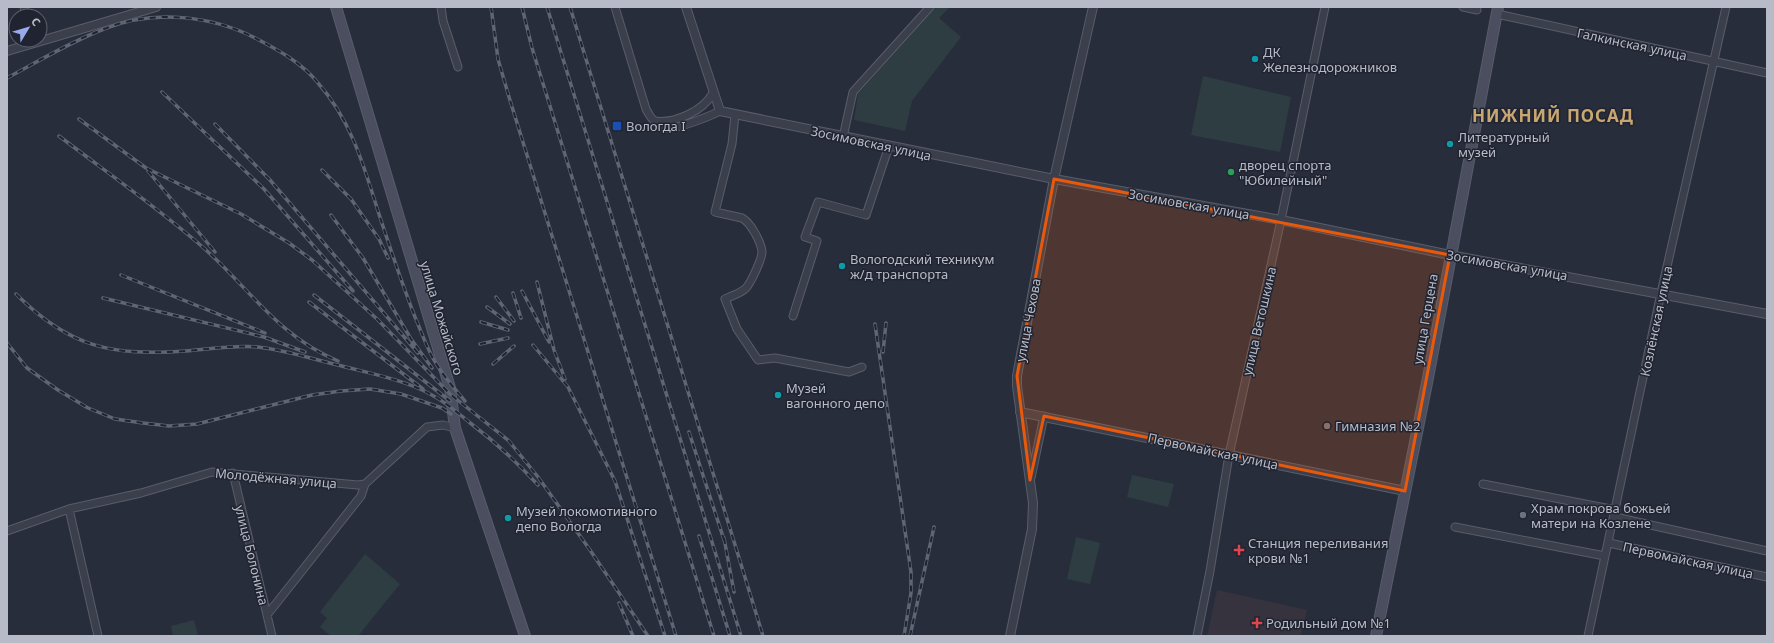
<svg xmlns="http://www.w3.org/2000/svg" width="1774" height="643" font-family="'Noto Sans',sans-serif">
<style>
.medical{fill:#36333e}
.green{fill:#2e3d41}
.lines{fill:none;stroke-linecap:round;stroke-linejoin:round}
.minor-casing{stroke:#595d6a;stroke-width:9}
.tertiary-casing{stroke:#595d6a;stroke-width:10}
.secondary-casing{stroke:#595d6a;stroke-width:12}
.minor{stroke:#3b3f4c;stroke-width:7}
.tertiary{stroke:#3b3f4c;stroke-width:8}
.secondary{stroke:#4a4e5f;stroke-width:10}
.rail-casing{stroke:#606575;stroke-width:3.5}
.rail{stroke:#202431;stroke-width:2;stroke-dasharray:6;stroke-linecap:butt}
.marked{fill:#e8590c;fill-opacity:0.2;stroke:#e8590c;stroke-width:3;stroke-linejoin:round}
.culture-dot{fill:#0f9aa8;stroke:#202431;stroke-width:1.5}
.transit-dot{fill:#1a4fb4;stroke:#202431;stroke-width:1.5}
.leisure-dot{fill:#2e9e5b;stroke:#202431;stroke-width:1.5}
.education-dot{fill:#8d6e63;stroke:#202431;stroke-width:1.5}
.worship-dot{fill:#6b7280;stroke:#202431;stroke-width:1.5}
.health-dot{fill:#e0444e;stroke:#202431;stroke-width:1.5}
.labels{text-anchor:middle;stroke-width:3;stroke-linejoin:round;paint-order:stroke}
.street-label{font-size:13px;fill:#b7bbc7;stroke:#202431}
.poi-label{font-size:13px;fill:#b7bbc7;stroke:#202431;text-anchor:start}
.district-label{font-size:17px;font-weight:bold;letter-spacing:1px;fill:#c8a672;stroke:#202431}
</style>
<rect width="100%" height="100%" fill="#282d3c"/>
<path class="medical" d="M1217,590l90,20 -6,25 3,1h-97z"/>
<path class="green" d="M936,7h14l-11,11 22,19 -49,64 -7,30 -51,-11 4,-26z
M1203,76l88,21 -11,55 -89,-17z
M1132,475l42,9 -6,23 -41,-10z
M1076,537l24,6 -10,41 -23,-5z
M365,554l35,30 -42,52h-27l-11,-9 7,-9 -7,-6z
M194,620l4,16h-25l-2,-10z"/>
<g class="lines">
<defs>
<path id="minor" d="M24,7l2,9
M441,7l2,14 15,46
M615,7l31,102c4,8 10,17 20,19 10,2 44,-12 54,-17
M1463,7l14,3
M1497,14l270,59
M735,115l-3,29 -17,68 27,6c9,5 19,24 20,34 0,7 -12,33 -17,37 -6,5 -14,7 -20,10l12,30 21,31 17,-2 74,14 13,-5
M654,121c21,3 49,-10 59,-28
M843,137l10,-45 77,-85
M793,316l24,-75 -12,-4 13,-35 48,13 23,-69
M233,473l39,163
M1031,478l13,-62
M1483,484l133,26
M69,509l29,127
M1615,517l152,34
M1455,527l150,29
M7,531l62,-22 72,-16 71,-21 146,13 7,-1 62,-57 16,-2 12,3
M1609,543l158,34
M267,615l94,-119 4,-12
M1197,636l13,-65 19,-116 52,-235 44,-213
M1588,636l73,-343 65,-286"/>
<path id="tertiary" d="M686,7l34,104 334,68 227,41 169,35 317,59
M7,51l149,-44
M1020,412l385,79
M1010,636l22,-107 1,-26 -16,-117v-10l37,-197 39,-172"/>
<path id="secondary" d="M336,7l114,381 5,40 5,15 65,193
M1376,636l51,-253 71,-376"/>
</defs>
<use href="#minor" class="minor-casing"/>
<use href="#tertiary" class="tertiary-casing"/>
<use href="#secondary" class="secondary-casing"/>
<use href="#minor" class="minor"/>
<use href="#tertiary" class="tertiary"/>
<use href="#secondary" class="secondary"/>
<defs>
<path id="rail" d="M491,7l7,52 11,38 167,539
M522,7l10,41 182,588
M547,7l194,629
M570,7l193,629
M7,78c32,-17 63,-36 97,-49 49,-20 109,-14 155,11 21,11 44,24 59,43 32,36 45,80 59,125 12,37 24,73 38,109 7,16 12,33 22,48 8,13 18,24 28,36
M162,92l102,97 89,102
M79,119l67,49 95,46 48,29 23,17 65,59 73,75 59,47 29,36 52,73 58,86
M215,124l55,56 148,173
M59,136c46,35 95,69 139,107 49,41 77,92 140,118
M322,170l29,29 28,40 9,19
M148,171l67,81
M331,215l32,43 48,81 21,29
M121,275l144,58
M537,282l17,68 11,29
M522,291l27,51
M513,293l8,25
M16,294c54,54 96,62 170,57 24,-2 48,-6 72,-4 27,3 54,12 80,18 30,8 64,14 92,29 14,7 27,18 39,28 25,19 47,39 69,63
M314,295l136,106
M496,297l18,24
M103,298l161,39 41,15
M309,302l114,87
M487,307l23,17
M481,322l27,8
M875,324l36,248v21l-7,43
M7,343l20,25 31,22 30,18 27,11 28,4 26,3 28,-2 115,-29 29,-4 29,-2 31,5 41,14 9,6
M480,344l28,-6
M533,345l35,42 47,94 50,155
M883,352l3,-29
M493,364l21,-18
M689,432l36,111
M699,536l31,100
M724,538l10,54
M619,603l14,33
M910,636l24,-109"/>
</defs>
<use href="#rail" class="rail-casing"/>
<use href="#rail" class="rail"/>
</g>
<path class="marked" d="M1054,179l396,76 -45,236 -361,-75 -14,64 -13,-104z"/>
<g class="culture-dot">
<circle cx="1255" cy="59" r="4"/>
<circle cx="1450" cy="144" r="4"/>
<circle cx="842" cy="266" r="4"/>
<circle cx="778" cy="395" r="4"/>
<circle cx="508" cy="518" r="4"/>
</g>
<rect class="transit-dot" x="612" y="121" width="10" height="10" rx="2"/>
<circle class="leisure-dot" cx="1231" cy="172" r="4"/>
<circle class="education-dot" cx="1327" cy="426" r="4"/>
<circle class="worship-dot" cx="1523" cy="515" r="4"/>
<g class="health-dot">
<path d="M1237 544h4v4h4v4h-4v4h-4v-4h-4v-4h4z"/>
<path d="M1255 617h4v4h4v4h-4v4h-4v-4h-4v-4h4z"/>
</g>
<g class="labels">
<g class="street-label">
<text transform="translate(1632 44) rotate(12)" y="5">Галкинская улица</text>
<text transform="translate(871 143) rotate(12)" y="5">Зосимовская улица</text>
<text transform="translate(1189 204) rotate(10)" y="5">Зосимовская улица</text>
<text transform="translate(1507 265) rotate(10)" y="5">Зосимовская улица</text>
<text transform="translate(442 318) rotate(73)" y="5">улица Можайского</text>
<text transform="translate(1425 319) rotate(-80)" y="5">улица Герцена</text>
<text transform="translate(1028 320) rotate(-79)" y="5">улица Чехова</text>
<text transform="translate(1259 321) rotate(-77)" y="5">улица Ветошкина</text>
<text transform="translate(1656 321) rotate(-78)" y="5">Козлёнская улица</text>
<text transform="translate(1213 451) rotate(12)" y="5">Первомайская улица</text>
<text transform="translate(276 478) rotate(5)" y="5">Молодёжная улица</text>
<text transform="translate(252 555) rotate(76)" y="5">улица Болонина</text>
<text transform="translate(1688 560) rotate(12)" y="5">Первомайская улица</text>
</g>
<g class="poi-label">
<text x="1263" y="57">ДК<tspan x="1263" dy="15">Железнодорожников</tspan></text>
<text x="626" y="131">Вологда I</text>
<text x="1458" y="142">Литературный<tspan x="1458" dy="15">музей</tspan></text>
<text x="1239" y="170">дворец спорта<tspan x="1239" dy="15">"Юбилейный"</tspan></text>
<text x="850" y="264">Вологодский техникум<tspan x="850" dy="15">ж/д транспорта</tspan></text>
<text x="786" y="393">Музей<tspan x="786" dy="15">вагонного депо</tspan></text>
<text x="1335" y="431">Гимназия №2</text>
<text x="1531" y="513">Храм покрова божьей<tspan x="1531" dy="15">матери на Козлене</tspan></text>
<text x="516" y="516">Музей локомотивного<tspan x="516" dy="15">депо Вологда</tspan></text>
<text x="1248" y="548">Станция переливания<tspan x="1248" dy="15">крови №1</tspan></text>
<text x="1266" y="628">Родильный дом №1</text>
</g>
<g class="district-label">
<text x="1553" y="122">НИЖНИЙ ПОСАД</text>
</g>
</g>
<rect width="1774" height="643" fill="none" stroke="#b7bbc7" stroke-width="16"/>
<g transform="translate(28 28) rotate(52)"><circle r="19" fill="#202431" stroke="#5c606d"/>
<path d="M0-3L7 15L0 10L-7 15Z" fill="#98aaeb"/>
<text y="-6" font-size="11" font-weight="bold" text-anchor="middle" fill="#b7bbc7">С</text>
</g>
</svg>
